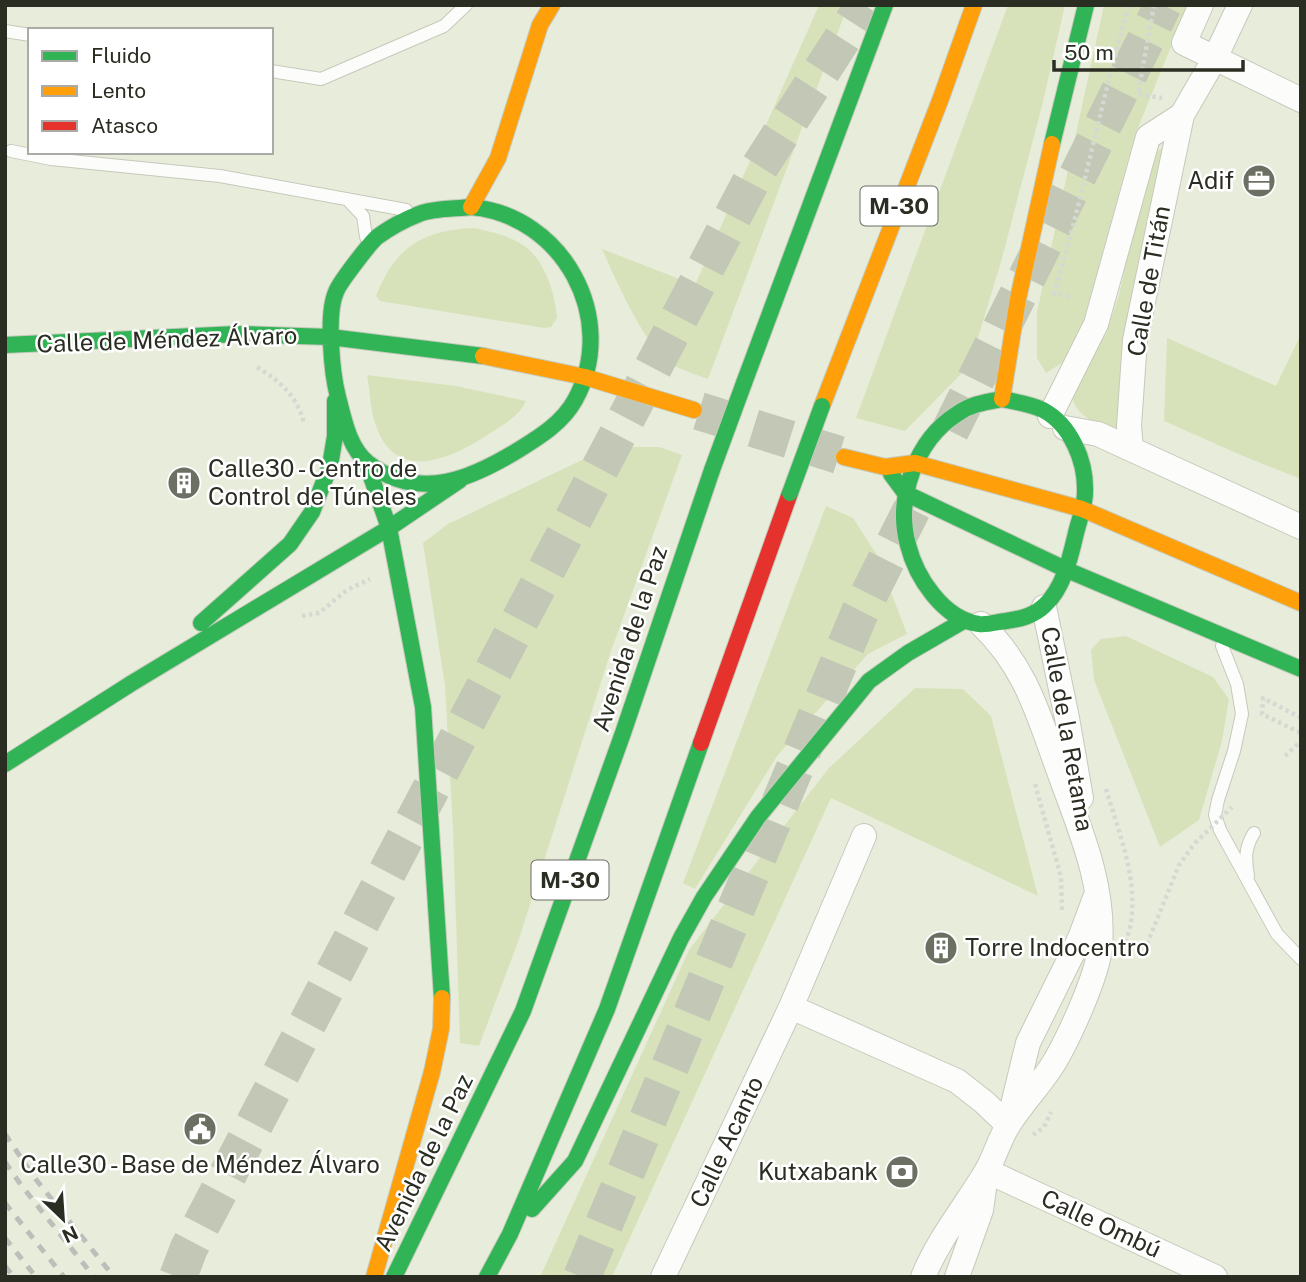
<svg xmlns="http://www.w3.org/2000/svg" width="1306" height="1282" font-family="'Public Sans',sans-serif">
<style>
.green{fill:#d8e2ba}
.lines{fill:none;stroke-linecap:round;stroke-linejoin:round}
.primary-tunnel{stroke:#c2c7b6;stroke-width:38;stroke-dasharray:38 19;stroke-linecap:butt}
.highway-tunnel{stroke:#c2c7b6;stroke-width:38;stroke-dasharray:38 19;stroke-linecap:butt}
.lane-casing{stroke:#c5c9bb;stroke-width:14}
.street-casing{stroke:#c5c9bb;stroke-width:26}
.fast-casing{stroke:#c5c9bb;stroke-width:18}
.slow-casing{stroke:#c5c9bb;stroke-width:18}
.jam-casing{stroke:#c5c9bb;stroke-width:18}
.path{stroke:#d6d8d2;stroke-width:4.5;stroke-dasharray:3.5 3.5;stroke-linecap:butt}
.lane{stroke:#fcfcfa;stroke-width:12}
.street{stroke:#fcfcfa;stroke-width:24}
.fast{stroke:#30b455;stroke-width:16}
.slow{stroke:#ff9f0a;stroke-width:16}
.jam{stroke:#e5322d;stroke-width:16}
.rail{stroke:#bdbdb9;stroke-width:5;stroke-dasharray:9 9;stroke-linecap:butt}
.fast-bridge-casing{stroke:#c5c9bb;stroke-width:18;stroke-linecap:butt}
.path-bridge{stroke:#d6d8d2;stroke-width:4.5;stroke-dasharray:3.5 3.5;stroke-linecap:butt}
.fast-bridge{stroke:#30b455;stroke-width:16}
.labels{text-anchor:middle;stroke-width:5;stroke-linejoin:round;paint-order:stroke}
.shield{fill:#fff;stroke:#6a6c64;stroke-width:2}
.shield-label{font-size:23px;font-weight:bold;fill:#2a2d21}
.poi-label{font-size:24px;fill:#2a2d21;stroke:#fff;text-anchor:end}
.street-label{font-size:24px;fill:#2a2d21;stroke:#fff}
</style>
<rect width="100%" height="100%" fill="#e8eddb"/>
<path class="green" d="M819,5h29l-140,374c-11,-4 -24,-8 -35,-14 -27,-15 -58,-87 -71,-116l93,36z
M1008,5h57l-22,97 -42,160 -27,89 -12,22 -57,58 -49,-13z
M1104,5h84l-53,130 -51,184 -22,44 -16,10 -9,-15v-46z
M1167,144l-49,287c-20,-7 -39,-12 -46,-33l5,-15 29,-49 13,-39 20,-90 16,-52z
M474,228c18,4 38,8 53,20 18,14 29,48 30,70l-6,9 -7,1 -164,-27 -4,-5c19,-49 47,-66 98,-68z
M1301,334v145l-58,-23 -79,-35 3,-83 109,48z
M367,375l89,11 70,15c-7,17 -30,28 -45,38 -38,24 -88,41 -106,-16 -5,-14 -5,-33 -8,-48z
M628,447h31l23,8 -72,199 -91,285 -40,107 -19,-3 -7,-214 -8,-143 -22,-143 25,-19 136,-65z
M826,506l27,12 24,37 30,79 -39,20 -91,102 -82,133 -12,-6z
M1126,636l87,41 16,22 -7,42 -23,79 -39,27 -66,-167 -3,-30 10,-11z
M915,688l48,1 28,27 47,180 -207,-98 -219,479h-72l149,-327 139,-181z"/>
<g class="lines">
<path class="primary-tunnel" d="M699,411l140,44"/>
<path class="highway-tunnel" d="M950,431l213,-426
M178,1277l11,-29 566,-1074 109,-169
M582,1277l278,-665 53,-105"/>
<defs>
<path id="lane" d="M5,31l25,4
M271,71l50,8 123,-53 22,-21
M11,151l40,8 169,17 186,34
M347,199l16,17 3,21
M1222,646l15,38 5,30 -8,37 -16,49 -3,15 5,15 57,104 24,25
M1248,876c-3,-17 -3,-29 6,-43"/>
<path id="street" d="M1201,5l-17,38 117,57
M1050,416l46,-92 52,-187 34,-22
M1065,428l33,6 203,93
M1131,449l-2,-23 6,-86 47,-225 33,-57 25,-53
M1044,607l23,111 14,80
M791,1007l73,-171
M1010,1117l18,-74 52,-105 15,-40
M987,1171l228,106
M663,1277l128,-270 166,74 27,21 24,23
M923,1277c16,-39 42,-70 63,-105 9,-15 13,-33 23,-48 12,-19 28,-36 41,-55 16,-24 48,-94 50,-122 5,-60 -19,-115 -39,-170 -22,-59 -33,-108 -80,-153
M957,1277l24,-67 4,-29"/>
<path id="fast" d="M1052,144l34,-139
M471,207c91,8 149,111 104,193 -12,22 -34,36 -55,49 -47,29 -100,54 -152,14 -19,-15 -24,-43 -30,-66 -6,-23 -12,-83 -2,-105 3,-9 34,-49 41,-55 11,-8 29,-18 42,-23 14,-6 36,-5 52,-7z
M5,345l232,-11 93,3 153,19
M744,383l141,-378
M1002,399c14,3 28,5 41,11 28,15 43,51 42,82 0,14 -6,28 -9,41 -6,25 -12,54 -31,72 -11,11 -25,14 -39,16 -9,1 -18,4 -27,3 -36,-5 -63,-47 -71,-79 -13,-47 8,-105 49,-131 14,-10 29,-12 45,-15z
M366,462l23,66 34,179 19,291
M891,474l14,19 162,77 234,99
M201,623l89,-79 22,-32 18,-46 5,-30v-35
M5,764l127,-81 257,-155 71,-48
M532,1209l43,-48 106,-223 23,-41 54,-80 111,-136 39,-28 57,-33
M394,1277l129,-266 100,-278 89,-263
M487,1277l23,-43 97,-225 94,-266"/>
<path id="slow" d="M471,207l27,-49 42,-133 12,-20
M483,356l102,21 109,33
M1002,399l16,-100 34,-155
M822,406l119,-308 33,-93
M844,457l41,10 30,-4 167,46 219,94
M374,1277l58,-205 9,-43 1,-31"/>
<path id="jam" d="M701,743l89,-250"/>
</defs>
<use href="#lane" class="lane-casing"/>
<use href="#street" class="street-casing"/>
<use href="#fast" class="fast-casing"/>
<use href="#slow" class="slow-casing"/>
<use href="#jam" class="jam-casing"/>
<path class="path" d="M1154,5l-16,89 24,4
M1052,293l20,4
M1054,294c29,-96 47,-193 75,-289
M257,367c23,14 40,29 47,56
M302,616l17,-3 28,-23 23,-11
M1301,718l-38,-20 -1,16 39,19
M1285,756l16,-15
M1035,784l26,93 1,35
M1106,789c14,48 38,103 20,152
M1147,944l32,-79 16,-22
M1033,1135l11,-8 7,-15"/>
<use href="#lane" class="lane"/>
<use href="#street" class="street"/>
<use href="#fast" class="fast"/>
<use href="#slow" class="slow"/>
<use href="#jam" class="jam"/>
<path class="rail" d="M5,1134l29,43 80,100
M5,1162l16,23 73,92
M5,1203l59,74
M5,1238l31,39
M5,1266l9,11"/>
<defs>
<path id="fast-bridge" d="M712,470l32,-87
M790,493l32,-87"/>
</defs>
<use href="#fast-bridge" class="fast-bridge-casing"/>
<path class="path-bridge" d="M1195,843l37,-36"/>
<use href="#fast-bridge" class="fast-bridge"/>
</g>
<defs>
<symbol id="office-disc" viewBox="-11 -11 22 22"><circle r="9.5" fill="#6c7062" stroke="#fff"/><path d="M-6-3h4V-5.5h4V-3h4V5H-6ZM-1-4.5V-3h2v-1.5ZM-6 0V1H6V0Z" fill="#fff"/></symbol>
<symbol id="building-disc" viewBox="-11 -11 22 22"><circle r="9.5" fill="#6c7062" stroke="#fff"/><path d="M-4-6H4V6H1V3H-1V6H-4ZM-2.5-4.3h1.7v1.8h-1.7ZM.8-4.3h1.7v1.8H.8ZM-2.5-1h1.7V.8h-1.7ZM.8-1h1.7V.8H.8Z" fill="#fff"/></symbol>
<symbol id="civic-disc" viewBox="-11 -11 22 22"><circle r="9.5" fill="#6c7062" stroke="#fff"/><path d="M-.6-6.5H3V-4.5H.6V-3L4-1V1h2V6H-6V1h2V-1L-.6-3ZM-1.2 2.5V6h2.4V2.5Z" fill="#fff"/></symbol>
<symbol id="bank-disc" viewBox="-11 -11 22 22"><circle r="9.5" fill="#6c7062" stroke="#fff"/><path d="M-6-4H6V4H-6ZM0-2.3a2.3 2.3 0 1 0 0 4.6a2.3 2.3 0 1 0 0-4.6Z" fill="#fff"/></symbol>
</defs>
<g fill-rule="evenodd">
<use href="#office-disc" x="1240" y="162" width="38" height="38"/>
<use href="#building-disc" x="165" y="464" width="38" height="38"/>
<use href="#building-disc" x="922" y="929" width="38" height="38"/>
<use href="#civic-disc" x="181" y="1110" width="38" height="38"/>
<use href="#bank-disc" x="883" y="1153" width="38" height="38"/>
</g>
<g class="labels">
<g class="shield">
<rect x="860.5" y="186.5" width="77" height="39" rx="5"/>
<rect x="531.5" y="860.5" width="77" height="39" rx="5"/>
</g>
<g class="shield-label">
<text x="899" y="214">M-30</text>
<text x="570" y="888">M-30</text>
</g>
<g class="poi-label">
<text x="1234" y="189">Adif</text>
<text x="208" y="477" text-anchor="start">Calle30 - Centro de<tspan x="208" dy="28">Control de Túneles</tspan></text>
<text x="965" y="956" text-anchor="start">Torre Indocentro</text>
<text x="200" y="1173" text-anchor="middle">Calle30 - Base de Méndez Álvaro</text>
<text x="878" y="1180">Kutxabank</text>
</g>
<g class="street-label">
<text transform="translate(1149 281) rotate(-80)" y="8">Calle de Titán</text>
<text transform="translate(167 340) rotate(-2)" y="8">Calle de Méndez Álvaro</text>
<text transform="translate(630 639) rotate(-72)" y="8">Avenida de la Paz</text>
<text transform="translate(1067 729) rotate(80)" y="8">Calle de la Retama</text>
<text transform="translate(727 1142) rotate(-65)" y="8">Calle Acanto</text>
<text transform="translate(424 1163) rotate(-64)" y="8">Avenida de la Paz</text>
<text transform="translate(1101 1224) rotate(25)" y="8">Calle Ombú</text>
</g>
</g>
<rect width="1306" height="1282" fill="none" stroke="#2a2d21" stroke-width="14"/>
<rect x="28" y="28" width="245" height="126" fill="#ffffff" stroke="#aaaba6" stroke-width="2"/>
<rect x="42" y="51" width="35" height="10" fill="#30b455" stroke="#aaaba6" stroke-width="2"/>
<text x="91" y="63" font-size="21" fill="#2a2d21">Fluido</text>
<rect x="42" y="86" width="35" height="10" fill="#ff9f0a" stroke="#aaaba6" stroke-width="2"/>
<text x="91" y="98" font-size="21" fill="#2a2d21">Lento</text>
<rect x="42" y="121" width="35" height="10" fill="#e5322d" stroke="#aaaba6" stroke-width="2"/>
<text x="91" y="133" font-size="21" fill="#2a2d21">Atasco</text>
<g transform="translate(63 1219) rotate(155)" stroke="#ffffff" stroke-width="5" paint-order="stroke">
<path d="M0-5L12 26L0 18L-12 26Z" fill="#2a2d21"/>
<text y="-10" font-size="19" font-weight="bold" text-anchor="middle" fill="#2a2d21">N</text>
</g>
<path d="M1054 60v10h189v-10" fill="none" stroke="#2a2d21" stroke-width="3.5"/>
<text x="1064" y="60" font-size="21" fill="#2a2d21" stroke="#ffffff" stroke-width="5" paint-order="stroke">50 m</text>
</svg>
